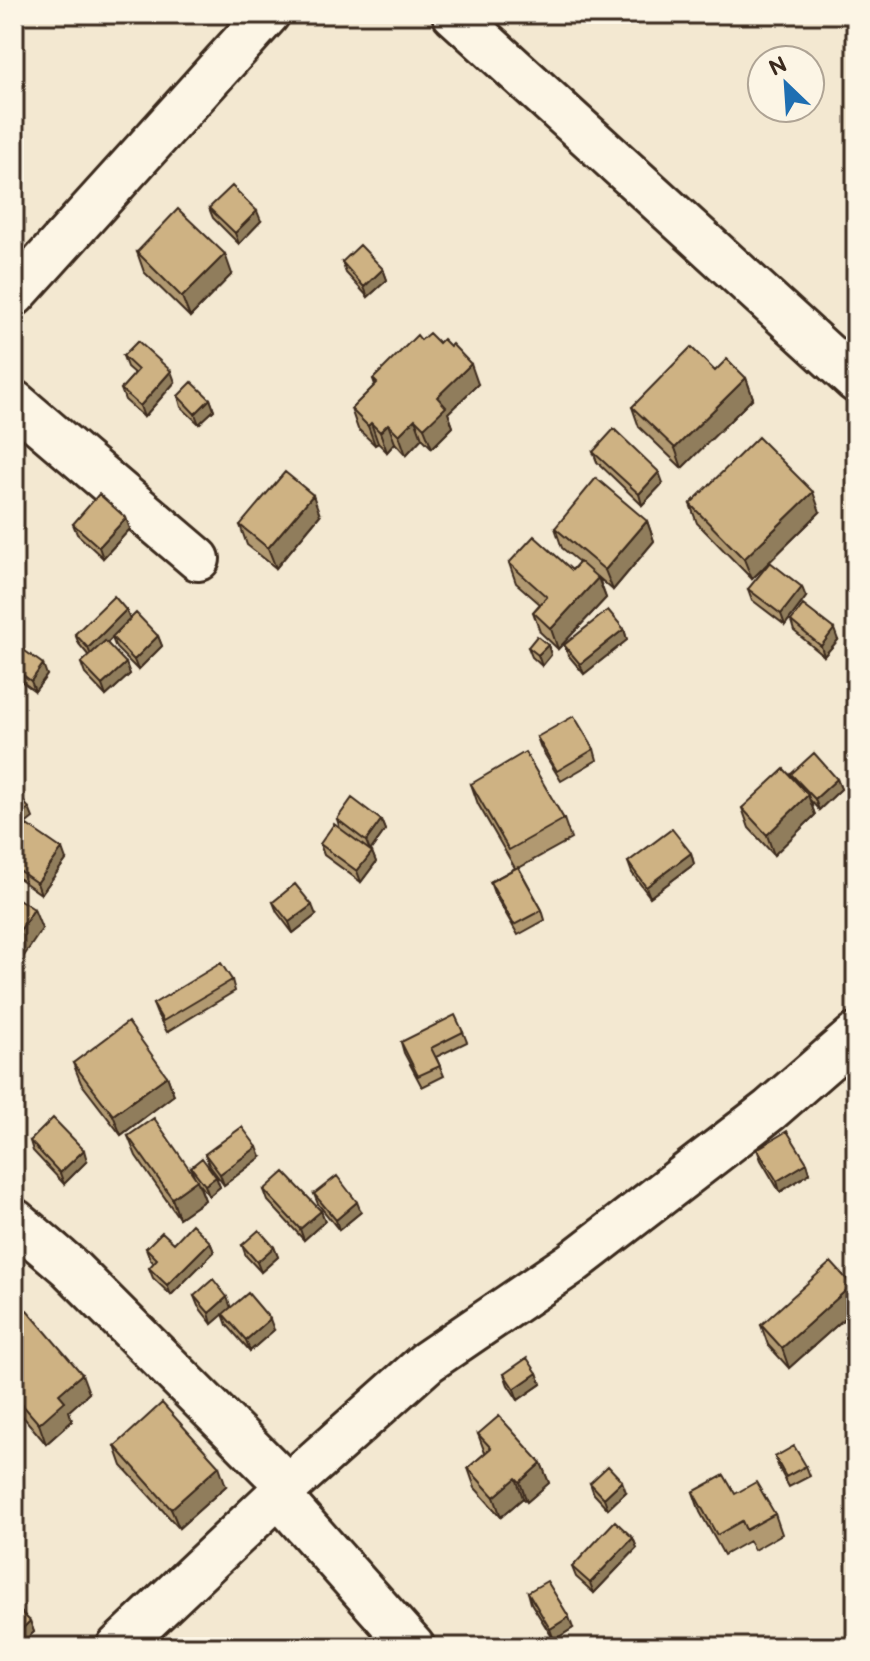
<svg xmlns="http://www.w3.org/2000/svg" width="870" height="1661" font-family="'Balsamiq Sans',sans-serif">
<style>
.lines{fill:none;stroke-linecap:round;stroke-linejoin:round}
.street-casing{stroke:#3b2a1e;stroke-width:48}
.street{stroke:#fcf5e5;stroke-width:42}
.wall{fill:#b19971;stroke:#3b2a1e;stroke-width:2}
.shaded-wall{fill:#907d5c;stroke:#3b2a1e;stroke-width:2}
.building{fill:#ceb283;stroke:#3b2a1e;stroke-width:2}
</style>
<rect width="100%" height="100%" fill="#f3e8d1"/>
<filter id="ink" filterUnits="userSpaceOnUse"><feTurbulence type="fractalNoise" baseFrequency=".0125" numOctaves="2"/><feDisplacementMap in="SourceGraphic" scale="16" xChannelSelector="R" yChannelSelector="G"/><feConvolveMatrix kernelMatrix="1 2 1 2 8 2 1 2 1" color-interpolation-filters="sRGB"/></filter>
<g filter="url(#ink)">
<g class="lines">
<defs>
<path id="street" d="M454,14l402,367
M14,295l254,-281
M14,402l184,157
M14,1220l54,46 220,220
M278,1495l135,152
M118,1647l170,-161 139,-124 145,-99 198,-153 86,-75"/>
</defs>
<use href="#street" class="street-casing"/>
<use href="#street" class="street"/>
</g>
<path class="wall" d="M209,208l52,13 -22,23 -26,-26z
M137,252l95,22 -42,43 -46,-45z
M342,262l41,7 4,11 -19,17 -22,-24z
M421,340l57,44 -30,29 5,14 -21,21 -10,-10 -16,17 -11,-12 -8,9 -9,-9 -3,2 -17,-16 -7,-20 24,-24 -2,-6z
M123,356l52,26 -31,35 -19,-17 -4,-11 14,-15 -8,-7z
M715,371l31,7 7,20 -71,70 -43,-41 -7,-20z
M178,396l32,3 4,11 -15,14 -18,-17z
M593,452l70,31 -21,22 -45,-43z
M690,504l130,8 -68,67 -55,-56z
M320,515l-44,53 -29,-23 -7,-20z
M126,518l4,11 -27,29 -26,-24 -4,-10z
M647,521l7,20 -41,49 -14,-12 7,20 -48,51 -18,-17 -7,-20 7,-8 -24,-21 -7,-20 63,7 7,-8 -17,-14 -7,-20z
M748,589l58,8 -21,28 -33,-25z
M126,610l4,9 28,17 4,10 -24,24 -22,-22 -4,-10 -5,5 23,31 -24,22 -21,-22 -4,-11 8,-7 -10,-12 -4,-10z
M791,621l47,19 -14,16 -30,-25z
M624,629l3,11 -43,34 -16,-19 -4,-10z
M548,645l3,10 -9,11 -10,-9 -4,-10z
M14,652l33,23 -12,16 -21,-15z
M537,737l57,12 3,11 -36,21 -20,-33z
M791,774l46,5 4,10 -22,21 -9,-10 5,15 -41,40 -25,-27 -7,-20 52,-28z
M471,784l93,35 7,20 -52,29 23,42 3,10 -27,15 -24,-42 -4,-11 25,-14 -37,-64z
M337,819l44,1 4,10 -15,21 2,1 4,10 -15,20 -37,-27 -4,-11 20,-15z
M14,843l52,17 -25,34 -27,-19z
M691,853l3,11 -44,33 -18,-24 -4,-11z
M273,902l43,13 -23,18 -16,-21z
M232,980l3,11 -68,41 -10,-18 -4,-10z
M463,1032l4,10 -31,15 8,19 -22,11 -18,-34 -3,-11z
M73,1063l94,13 7,19 -53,40 -40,-52z
M128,1136l65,37 -2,-6 25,10 4,10 -11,9 -10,-13 6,17 -26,18 -43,-62z
M30,1141l57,20 -23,23 -31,-33z
M757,1149l50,14 3,10 -30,19 -19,-32z
M205,1154l56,3 -37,28 -15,-20z
M264,1190l57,21 4,10 -21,19 -36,-39z
M314,1194l47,18 -22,18 -21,-26z
M210,1242l4,10 -43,43 -18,-17 -4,-10 5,-5 -4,-4 -4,-11 28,-5z
M242,1245l32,2 4,10 -17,15 -15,-16z
M852,1285l4,11v12l-67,60 -21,-23 -7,-20z
M194,1296l37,11 43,23 -24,21 -23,-26 -4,-11 -11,10 -14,-18z
M14,1320l75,73 -20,18 3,10 -26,23 -32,-38z
M537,1373l4,11 -23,16 -10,-15 -4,-11z
M478,1434l63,29 8,20 -22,19 -4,-4 -22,19 -26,-29 -7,-20 17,-15z
M115,1446l111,40 -47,42 -57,-62z
M775,1457l31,9 4,10 -21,11 -10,-19z
M590,1483l36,9 -18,17 -14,-15z
M693,1492l42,2 40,20 7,20 -28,16 -5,-9 -25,14 -24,-43z
M633,1538l4,10 -43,45 -18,-16 -4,-10z
M528,1592l45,36 -19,12 -23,-37z
M14,1605l16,16 4,11 -11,10 -9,-8z"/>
<path class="shaded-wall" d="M257,211l4,10 -22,23 -4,-11z
M225,254l7,20 -42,43 -8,-20z
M383,269l4,11 -19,17 -4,-10z
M471,364l7,20 -30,29 5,14 -21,21 -8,-20 13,-31z
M171,371l4,11 -31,35 -4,-11z
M746,378l7,20 -71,70 -7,-20z
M210,399l4,11 -15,14 -4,-10z
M415,419l7,19 -16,17 -7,-20z
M371,423l7,20 -3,2 -7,-19z
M388,424l7,19 -8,9 -7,-20z
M659,472l4,11 -21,22 -3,-11z
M813,492l7,20 -68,67 -8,-20z
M313,495l7,20 -44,53 -8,-20z
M126,518l4,11 -27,29 -4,-11z
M647,521l7,20 -41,49 -8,-20z
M598,578l8,20 -48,51 -7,-20z
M802,587l4,10 -21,28 -4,-11z
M126,610l4,10 -38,38 -4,-10z
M624,629l3,11 -43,34 -4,-10z
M834,629l4,11 -14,16 -3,-10z
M158,636l4,10 -24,24 -4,-10z
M548,645l3,10 -9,11 -4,-11z
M126,663l4,11 -24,22 -4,-11z
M43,664l4,11 -12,16 -4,-10z
M837,779l4,10 -22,21 -4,-11z
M808,795l7,20 -41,40 -7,-20z
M29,808l4,10 -19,15v-14z
M381,820l4,10 -15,21 -4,-10z
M62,849l4,11 -25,34 -4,-11z
M372,852l4,10 -15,20 -4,-11z
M691,853l3,11 -44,33 -4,-10z
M312,905l4,10 -23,18 -4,-11z
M34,909l8,20 -28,42v-31z
M167,1076l7,19 -53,40 -8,-20z
M257,1147l4,10 -37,28 -4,-11z
M84,1150l3,11 -23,23 -4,-11z
M807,1163l3,10 -30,19 -3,-11z
M216,1177l4,10 -11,9 -4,-11z
M197,1180l8,20 -26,18 -7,-20z
M357,1202l4,10 -22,18 -3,-10z
M321,1211l4,10 -21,19 -4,-11z
M210,1242l4,10 -43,43 -4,-10z
M274,1247l4,10 -17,15 -4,-10z
M852,1285l4,11v12l-67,60 -7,-20z
M227,1297l4,11 -19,16 -3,-11z
M270,1319l4,11 -24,21 -4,-11z
M537,1373l4,11 -23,16 -4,-11z
M82,1374l7,19 -20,18 3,10 -26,23 -7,-20 20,-30z
M541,1463l8,20 -22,19 -7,-20z
M219,1466l7,20 -47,42 -8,-19z
M516,1478l7,20 -22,19 -7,-20z
M622,1481l4,11 -18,17 -4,-11z
M633,1538l4,10 -43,45 -4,-10z
M569,1617l4,11 -19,12 -4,-11z
M30,1621l4,11 -11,10 -4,-10z"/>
<path class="building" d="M232,186l25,25 -22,22 -26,-25z
M178,209l47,45 -43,43 -45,-45z
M360,245l23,24 -19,18 -22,-25z
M429,333l10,10 4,-4 7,7 2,-2 19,20 -34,33 9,10 -22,21 -9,-9 -16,16 -11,-11 -8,8 -9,-9 -3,3 -17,-17 26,-26 -4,-4 44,-44 4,5z
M138,341l33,30 -31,35 -19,-17 17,-19 -15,-14z
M691,347l24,24 12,-12 19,19 -71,70 -43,-41z
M192,382l18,17 -15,15 -17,-18z
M614,429l45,43 -20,22 -46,-42z
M758,437l55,55 -69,67 -54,-55z
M285,472l28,23 -45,53 -28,-23z
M596,478l51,43 -42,49 -50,-42z
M99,494l27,24 -27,29 -26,-23z
M534,536l38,34 8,-8 18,16 -47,51 -18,-17 14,-15 -38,-34z
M770,562l32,25 -21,27 -33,-25z
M114,596l12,14 -38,38 -13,-14z
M803,605l31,24 -13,17 -30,-25z
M608,610l16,19 -44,35 -16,-19z
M136,613l22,23 -24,24 -22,-23z
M537,636l11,9 -10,10 -10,-8z
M105,641l21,22 -24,22 -21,-22z
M18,646l25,18 -12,17 -17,-13v-16z
M574,716l20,33 -37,22 -20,-34z
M525,752l39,67 -55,31 -38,-66z
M814,753l23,26 -22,20 -24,-25z
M784,769l24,26 -41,40 -25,-27z
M14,790l15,18 -15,11z
M352,798l29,22 -15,21 -29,-22z
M334,824l38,28 -15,19 -37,-27z
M27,825l35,24 -25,34 -23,-16v-24z
M672,829l19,24 -45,34 -18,-25z
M518,867l24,43 -28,15 -24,-43z
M295,884l17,21 -23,17 -16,-20z
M14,896l20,13 -20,31z
M221,963l11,17 -69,41 -10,-17z
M455,1015l8,17 -32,16 9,18 -22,10 -17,-34z
M128,1022l39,54 -54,39 -40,-52z
M53,1118l31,32 -24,23 -30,-32z
M154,1118l43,62 -25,18 -44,-62z
M242,1127l15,20 -37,27 -15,-20z
M787,1131l20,32 -30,18 -20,-32z
M202,1158l14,19 -11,8 -14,-18z
M284,1172l37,39 -21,18 -36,-39z
M337,1176l20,26 -21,18 -22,-26z
M192,1224l18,18 -43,43 -18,-17 8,-9 -11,-11 16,-16 12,11z
M259,1230l15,17 -17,15 -15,-17z
M831,1262l21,23 -70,63 -21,-23z
M213,1279l14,18 -18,16 -15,-17z
M248,1293l22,26 -24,21 -23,-26z
M27,1310l55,64 -23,20 6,7 -26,23 -25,-29v-75z
M527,1358l10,15 -23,16 -10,-15z
M162,1403l57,63 -48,43 -56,-63z
M499,1416l42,47 -21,19 -4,-4 -22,19 -26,-29 23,-20 -13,-14z
M794,1446l12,20 -20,11 -11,-20z
M608,1466l14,15 -18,17 -14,-15z
M724,1475l11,19 21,-12 19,32 -29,16 -4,-9 -25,14 -24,-43z
M615,1521l18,17 -43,45 -18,-16z
M547,1581l22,36 -19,12 -22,-37z
M14,1605l16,16 -11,11 -5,-5z
M362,1638l8,9h-20z"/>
</g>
<rect width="870" height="1661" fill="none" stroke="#fcf5e5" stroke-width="48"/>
<rect x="24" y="24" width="822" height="1613" fill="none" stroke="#3b2a1e" stroke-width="3" filter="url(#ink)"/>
<g transform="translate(786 84) rotate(335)"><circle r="38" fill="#fcf5e5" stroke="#afa495" stroke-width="2"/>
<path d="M0-6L14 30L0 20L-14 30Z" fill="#1f6fb2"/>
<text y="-12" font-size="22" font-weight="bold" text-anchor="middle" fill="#3b2a1e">N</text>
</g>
</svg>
